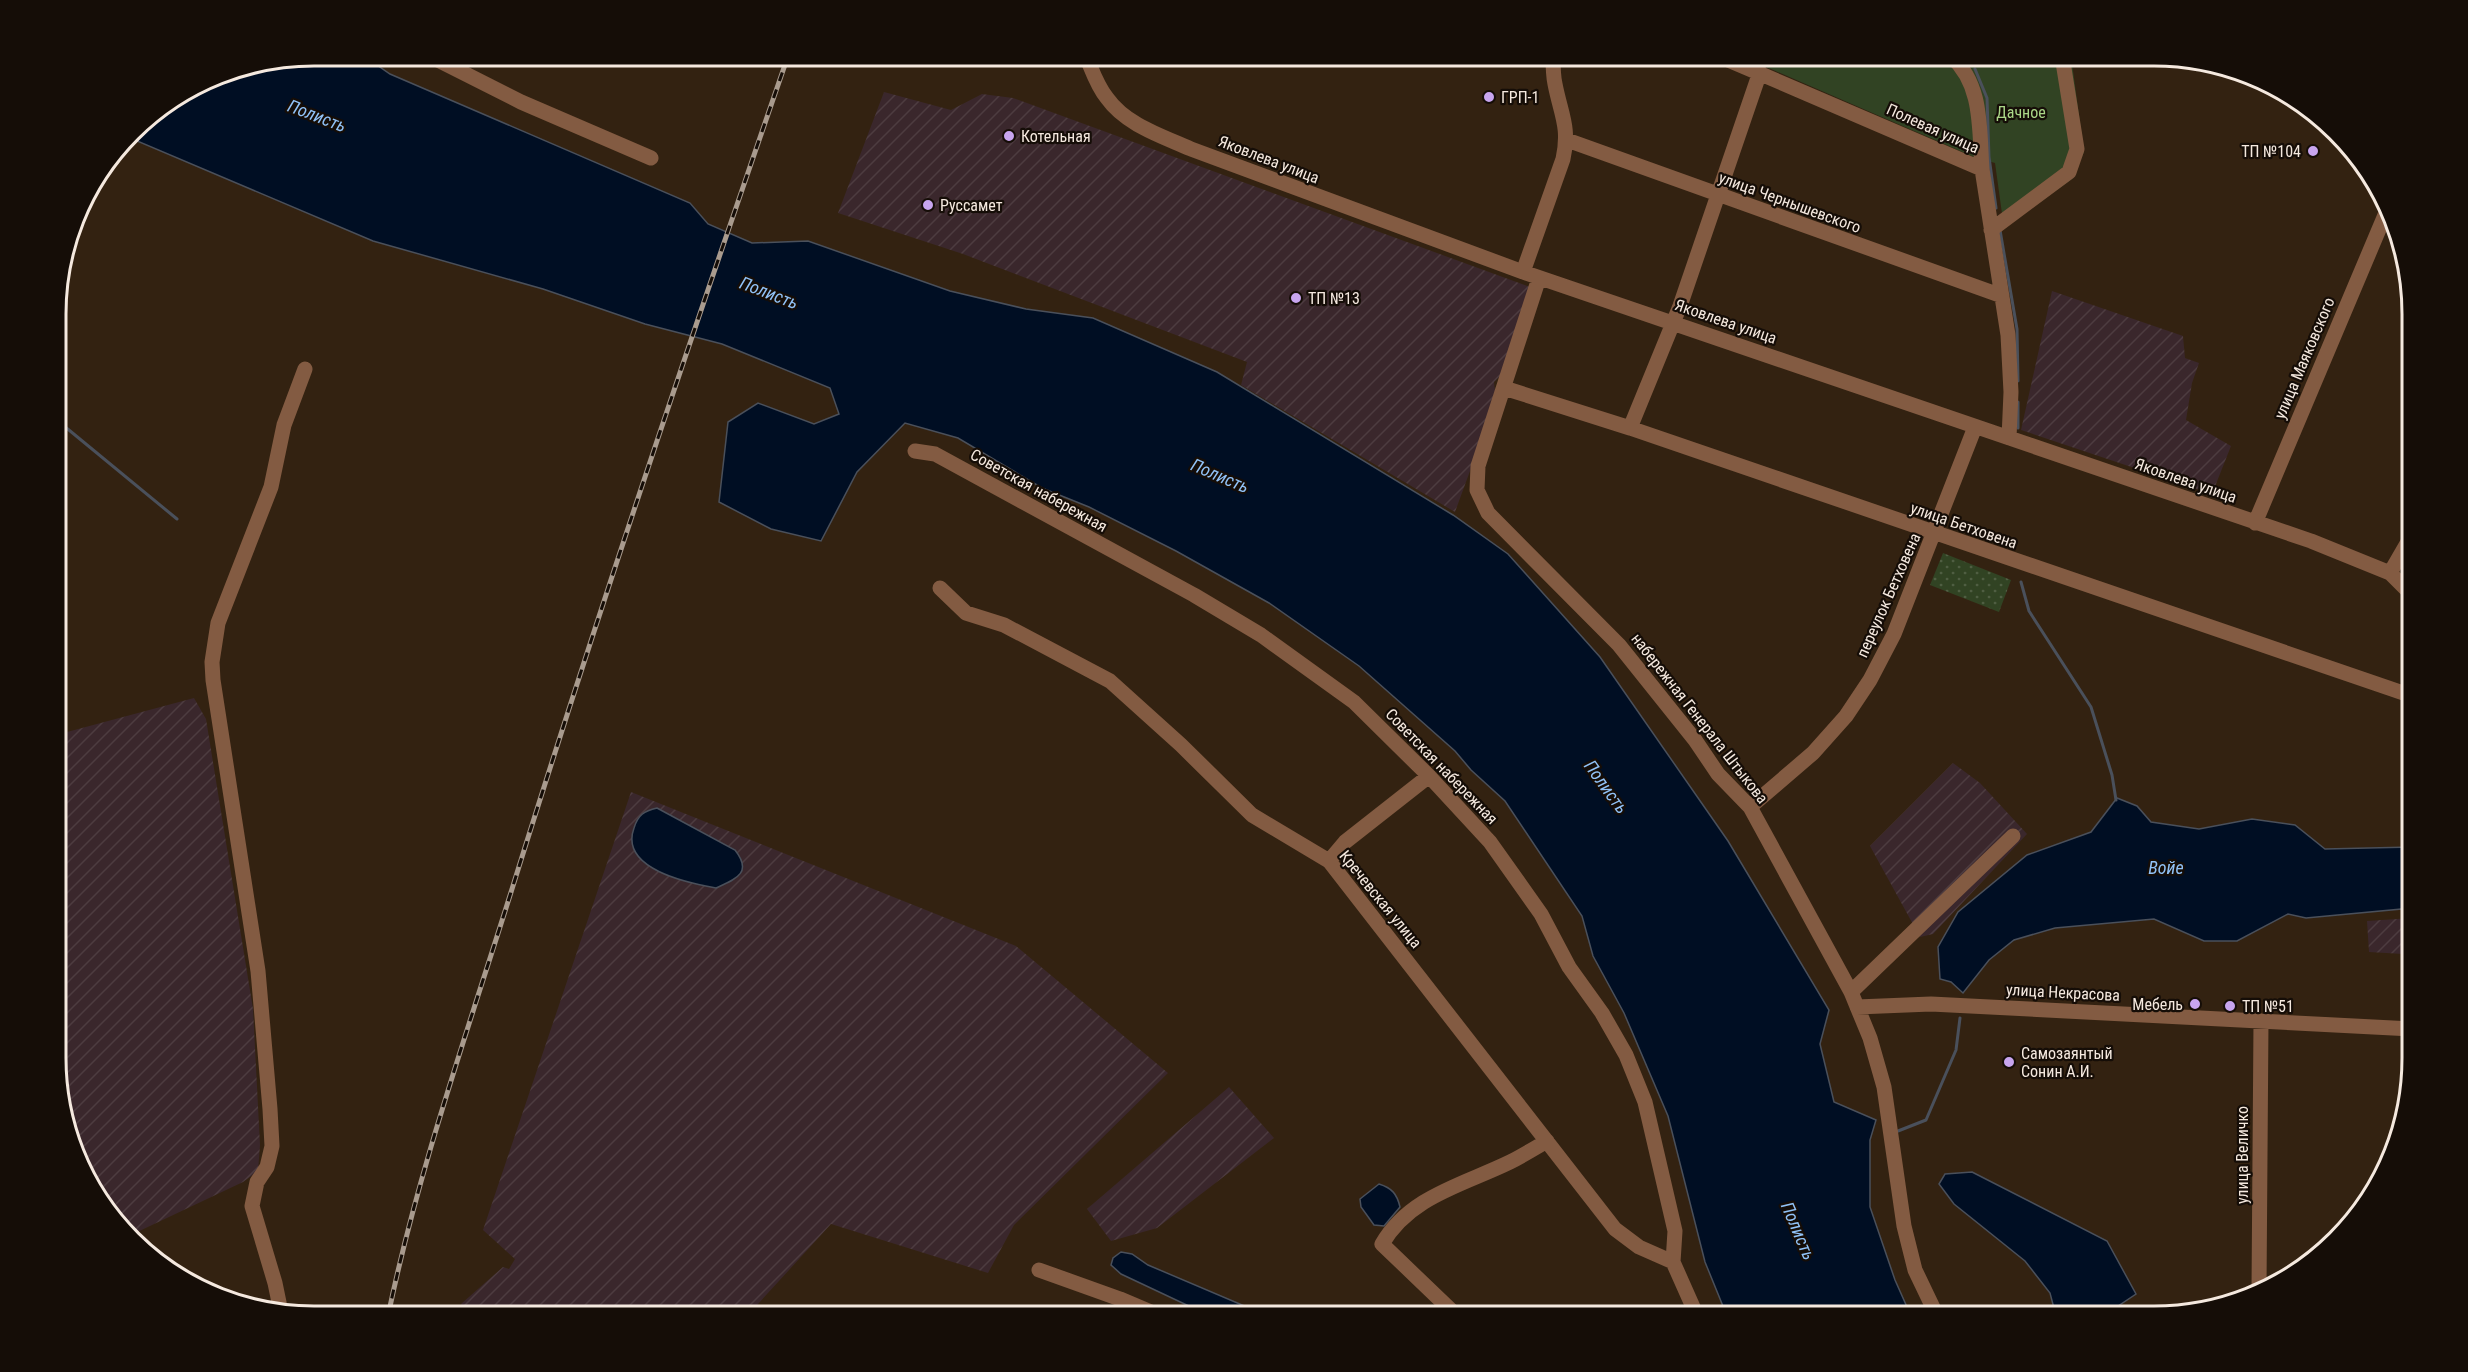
<svg xmlns="http://www.w3.org/2000/svg" width="2468" height="1372" font-family="'Roboto Condensed',sans-serif">
<style>
.industrial{fill:url(#industrial-furrows)}
.grass{fill:url(#grass-dots)}
.garden{fill:#314323}
.water{fill:#000e23;stroke:#4a505b;stroke-width:1.5}
.lines{fill:none;stroke-linecap:round;stroke-linejoin:round}
.stream{stroke:#4a505b;stroke-width:3}
.minor{stroke:#835b42;stroke-width:15}
.rail-casing{stroke:#a99b8e;stroke-width:5}
.rail{stroke:#150d07;stroke-width:3;stroke-dasharray:9;stroke-linecap:butt}
.poi-dot{fill:#c8a5ef;stroke:#150d07;stroke-width:2}
.labels{text-anchor:middle;stroke-width:4.5;stroke-linejoin:round;paint-order:stroke}
.poi-label{font-size:16px;fill:#f5e9df;stroke:#150d07;text-anchor:start}
.park-label{font-size:16px;fill:#aad687;stroke:#150d07}
.street-label{font-size:16px;fill:#f5e9df;stroke:#150d07}
.water-label{font-size:18px;font-style:italic;fill:#91c2f7;stroke:#150d07}
.rim{fill:none;stroke:#f5e9df;stroke-width:3}
</style>
<defs>
<pattern id="industrial-furrows" width="10" height="10" patternUnits="userSpaceOnUse" patternTransform="scale(1.5)"><rect width="10" height="10" fill="#3a272c"/><path d="M-1 1l2-2M0 10L10 0M9 11l2-2" fill="none" stroke="#4d3c40"/></pattern>
<pattern id="grass-dots" width="8" height="8" patternUnits="userSpaceOnUse" patternTransform="scale(1.5)"><rect width="8" height="8" fill="#314323"/><path d="M2 2h.1M6 6h.1" fill="none" stroke="#4f5e42" stroke-width="1.8" stroke-linecap="round"/></pattern>
</defs>
<rect width="100%" height="100%" fill="#321"/>
<path class="industrial" d="M884,92l67,18 31,-16 31,4 517,189 -26,85 -10,10 2,18 -41,112 -214,-127 6,-23 -284,-108 -125,-41z
M2052,291l131,45 2,22 14,5 -7,20 -6,37 45,26 -19,48 -191,-64z
M194,698l12,21 47,290 7,136 -2,26 -15,11 -110,52 -34,-32 -41,-111v-359h9z
M1953,763l27,20 47,51 -94,100 -13,3 -50,-91z
M631,792l385,154 152,127 -154,152 -26,48 -157,-49 -84,92h-288l4,-8 -2,-4 42,-37 6,2 6,-10 -32,-29z
M2412,918v47h-7l-2,-11 -34,-2 -2,-31z
M1229,1087l45,51 -117,90 -46,13 -24,-32z"/>
<path class="grass" d="M1943,553l68,27 -12,32 -69,-27z"/>
<path class="garden" d="M1734,56h337l13,96 -12,27 -68,49 -9,-65 -21,-6 -203,-88z"/>
<path class="water" d="M314,56h50l26,18 300,129 18,21 44,19 56,-2 142,50 76,18 67,9 124,54 236,143 55,39 92,103 128,184 101,169 -9,34 14,58 42,18 -6,20v67l25,73 16,36h-184l-22,-54 -37,-146 -44,-103 -31,-57 -11,-40 -77,-115 -34,-31 -16,-19 -96,-85 -90,-63 -93,-52 -87,-44 -47,-19 -84,-50 -53,-15 -48,49 -36,69 -50,-12 -52,-27 9,-80 30,-19 56,21 25,-10 -9,-26 -108,-44 -77,-20 -102,-35 -170,-48 -243,-103 13,-18 72,-45z
M2117,798l20,8 14,16 48,7 53,-10 43,6 30,24 87,-2v61l-106,10 -18,-4 -51,27h-33l-50,-22 -99,9 -41,12 -25,20 -26,33 -12,-11 -11,-3 -2,-32 20,-35 69,-57 64,-23z
M657,808l78,42c18,23 1,29 -19,38 -28,-5 -97,-19 -82,-60 4,-13 10,-17 23,-20z
M1972,1172l135,69 29,53 -33,22h-44l-4,-4 -5,-19 -25,-32 -71,-57 -15,-20 6,-10z
M1379,1184c13,4 18,10 21,23l-16,19 -10,-1 -13,-18 -1,-8z
M1121,1252l11,2 16,11 120,51h-58l-89,-42 -10,-9 2,-7z"/>
<g class="lines">
<path class="stream" d="M1975,69l12,29 2,59 7,51
M2000,230l17,99 1,52
M2018,402v26
M58,421l119,98
M2021,582l8,29 62,96 21,68 4,25
M1898,1131l28,-11 30,-70 4,-32"/>
<path class="minor" d="M430,56l91,46 130,56
M1086,56c6,14 11,30 21,42 19,27 55,38 84,51l332,123 788,269 79,32 22,22
M1719,56l263,113 26,166 3,57 -2,46
M1951,56c32,29 28,72 31,113
M1567,140l435,156
M1991,230l78,-58 8,-23 -15,-93
M1523,272l40,-113c7,-32 -2,-44 -8,-75 -2,-9 -2,-19 -2,-28
M1539,278l-61,188 -1,24 11,23 131,132 76,95 23,34 32,33 101,185 19,46 14,49 20,139 11,44 22,46
M1504,388l126,40 782,268
M1630,428l50,-122 80,-234
M915,451l20,3 259,141 67,40 93,67 75,74 61,66 51,72 28,53 33,46 24,42 19,47 30,129 -2,31 24,54
M2255,523l133,-315
M2390,573l22,-38
M940,588l26,25 38,12 106,56 71,64 71,70 77,46 286,368 24,18 34,15
M1750,807l63,-54 33,-37 24,-36 24,-46 81,-207
M1329,861l16,-19 84,-66
M1851,992l162,-156
M1857,1007l74,-3 481,25
M1039,1270l81,29 40,17
M2259,1289l2,-268
M281,1312l-6,-29 -23,-77 5,-24 10,-15 5,-21 -2,-37 -12,-138 -45,-291 -1,-18 6,-39 53,-136 13,-62 21,-56
M1457,1316l-75,-72c28,-48 81,-59 128,-82 12,-6 25,-14 37,-21"/>
<defs>
<path id="rail" d="M388,1316c30,-145 80,-286 124,-427 87,-280 181,-557 276,-833"/>
</defs>
<use href="#rail" class="rail-casing"/>
<use href="#rail" class="rail"/>
</g>
<g class="poi-dot">
<circle cx="1489" cy="97" r="6"/>
<circle cx="1009" cy="136" r="6"/>
<circle cx="2313" cy="151" r="6"/>
<circle cx="928" cy="205" r="6"/>
<circle cx="1296" cy="298" r="6"/>
<circle cx="2195" cy="1004" r="6"/>
<circle cx="2230" cy="1006" r="6"/>
<circle cx="2009" cy="1062" r="6"/>
</g>
<g class="labels">
<g class="poi-label">
<text x="1501" y="103">ГРП-1</text>
<text x="1021" y="142">Котельная</text>
<text x="2301" y="157" text-anchor="end">ТП №104</text>
<text x="940" y="211">Руссамет</text>
<text x="1308" y="304">ТП №13</text>
<text x="2183" y="1010" text-anchor="end">Мебель</text>
<text x="2242" y="1012">ТП №51</text>
<text x="2021" y="1059">Самозаянтый<tspan x="2021" dy="18">Сонин А.И.</tspan></text>
</g>
<g class="park-label">
<text x="2021" y="118">Дачное</text>
</g>
<g class="street-label">
<text transform="translate(1933 128) rotate(24)" y="6">Полевая улица</text>
<text transform="translate(1269 159) rotate(21)" y="6">Яковлева улица</text>
<text transform="translate(1790 202) rotate(20)" y="6">улица Чернышевского</text>
<text transform="translate(1726 321) rotate(19)" y="6">Яковлева улица</text>
<text transform="translate(2304 358) rotate(-67)" y="6">улица Маяковского</text>
<text transform="translate(2186 480) rotate(19)" y="6">Яковлева улица</text>
<text transform="translate(1039 490) rotate(29)" y="6">Советская набережная</text>
<text transform="translate(1964 525) rotate(19)" y="6">улица Бетховена</text>
<text transform="translate(1888 595) rotate(-66)" y="6">переулок Бетховена</text>
<text transform="translate(1700 718) rotate(52)" y="6">набережная Генерала Штыкова</text>
<text transform="translate(1442 766) rotate(46)" y="6">Советская набережная</text>
<text transform="translate(1381 899) rotate(51)" y="6">Кречевская улица</text>
<text transform="translate(2063 992) rotate(3)" y="6">улица Некрасова</text>
<text transform="translate(2242 1155) rotate(-90)" y="6">улица Величко</text>
</g>
<g class="water-label">
<text transform="translate(317 116) rotate(21)" y="6">Полисть</text>
<text transform="translate(769 293) rotate(21)" y="6">Полисть</text>
<text transform="translate(1220 476) rotate(23)" y="6">Полисть</text>
<text transform="translate(1606 787) rotate(54)" y="6">Полисть</text>
<text x="2166" y="874">Войе</text>
<text transform="translate(1798 1231) rotate(67)" y="6">Полисть</text>
</g>
</g>
<path d="M0 0H2468V1372H0ZM314 66H2154A248 248 0 0 1 2402 314V1058A248 248 0 0 1 2154 1306H314A248 248 0 0 1 66 1058V314A248 248 0 0 1 314 66Z" fill="#150d07" fill-rule="evenodd"/>
<path class="rim" d="M314 66H2154A248 248 0 0 1 2402 314V1058A248 248 0 0 1 2154 1306H314A248 248 0 0 1 66 1058V314A248 248 0 0 1 314 66Z"/>
</svg>
